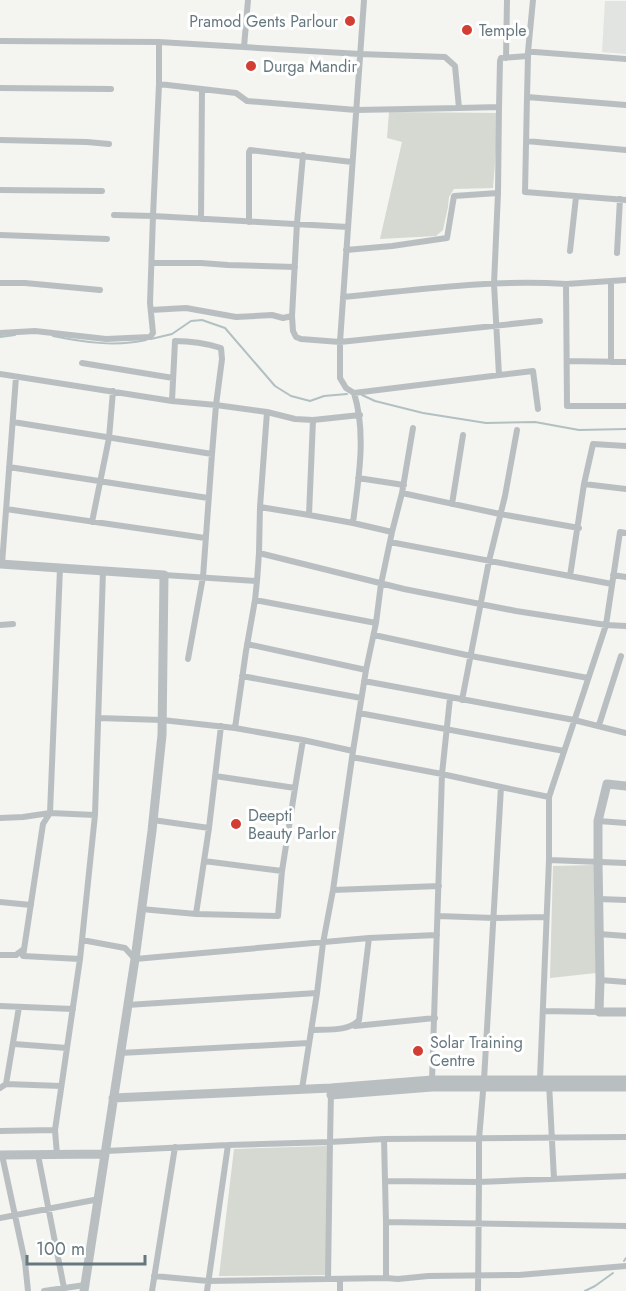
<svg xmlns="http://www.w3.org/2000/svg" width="626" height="1291" font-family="Jost,sans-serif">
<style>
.built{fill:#e2e4e1}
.green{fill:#d5d9d1}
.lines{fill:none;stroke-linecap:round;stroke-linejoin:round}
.stream{stroke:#b2c0c2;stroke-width:2}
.minor{stroke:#b9bfc1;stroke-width:6}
.tertiary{stroke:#b9bfc1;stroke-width:9}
.poi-dot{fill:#d23e33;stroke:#fff;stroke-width:2}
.labels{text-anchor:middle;stroke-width:6;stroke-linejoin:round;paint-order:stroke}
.poi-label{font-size:16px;fill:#66787f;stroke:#fff;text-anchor:start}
</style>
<rect width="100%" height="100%" fill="#f4f4f1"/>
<path class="built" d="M605,1h21v53l-24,-2z"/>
<path class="green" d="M389,112l110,1 -6,75 -39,1 -5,8 -1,10 -5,23 -7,6 -56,3 22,-97 -15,-4z
M594,865l2,108 -46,5 3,-112z
M327,1146l4,129 -112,1 15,-127z"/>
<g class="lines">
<path class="stream" d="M53,336c30,6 62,11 93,4
M0,337l15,-2
M151,339l21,-5 19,-13 11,-1 23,8 50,58 16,10 19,5 14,-5 23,-2
M362,395l13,6 48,12 63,10 49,-1 44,8 47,-1
M624,1261l2,-3
M585,1291l10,-5 18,-13"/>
<path class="minor" d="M0,41l159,1 201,12 85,3 10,9 4,42 -103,2 -109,-9 -11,-8 -77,-9 -6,132 -39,-1
M159,42v42
M244,47l4,-47
M528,52l5,-52
M528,56l-1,41 99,8
M506,58l1,-58
M0,88l111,1
M527,97l-2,95 101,8
M499,107l-1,86 -4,91 5,91
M459,108l40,-1 1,-46 1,-3 27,-2v-4h7l91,7
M0,140l87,2 22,2
M526,141l100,9
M0,190l102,1
M201,219l1,-130
M249,222v-70l1,-2 102,12
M0,235l107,4
M346,250l46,-4 55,-8 7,-42 44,-3
M570,251l6,-54
M617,253l3,-54
M152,263h49l27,2 67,2
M0,283h25l75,7
M566,284l60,-4
M343,297c74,-7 149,-18 223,-13l1,122h59
M151,310l35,-2 50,9 36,-2 11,3 9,-2 5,-93 6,-68
M292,316l1,15 3,6 5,2 39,3 200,-21
M0,333l35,-2 71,8 44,-2 3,-4 -3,-30 3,-87 195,11
M567,361l59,1
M611,362v-81
M82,363l91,15
M0,374l172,27 44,4 51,7 -7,95 -1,46 -2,28
M354,393l179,-22 5,38
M267,412l28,7 18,1 -4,95
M313,420l47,-5
M13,422l199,32 4,-49 6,-46 -1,-11c-16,-5 -30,-7 -46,-7l-3,60
M9,467l199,31
M358,478l46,7
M584,484l42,5
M402,493l11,-65
M452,504l11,-69
M260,507l49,8 44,8
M6,509l199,29
M92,522l17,-84 4,-47
M392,532l10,-39 98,21 79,14
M390,542l222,42
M259,553l145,36 112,22 90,14 20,1
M2,564l14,-187
M60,568l-10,245 45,2
M164,575l93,6 -2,19 121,23 5,-39 11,-52 -39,-9c5,-42 14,-88 1,-130l-8,-5 -6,-10v-36l24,-342
M613,575l13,2
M570,576l14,-92 9,-40 33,2
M0,625l13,-1
M374,635l97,21 117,22
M247,644l119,26
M188,659l15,-82 9,-123
M242,676l119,22
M364,681l210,39 52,13
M462,700l27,-139 16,-65 12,-66
M359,713l205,38
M98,718l64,2 73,8 11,-77 9,-51
M599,725l22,-69
M235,728l68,12 50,11
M352,757l90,17 59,13 -17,293 -5,59v43l147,-6
M501,787l48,10v63l-9,219
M295,788l8,-48
M549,797l57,-172 14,-93 6,1
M50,813l-7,11 -20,132 57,3
M0,818l23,-1 27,-4
M153,820l56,8
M598,821l28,2
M549,860l77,3
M204,861l78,10 13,-83 -80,-12
M333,890l106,-4
M599,899l27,1
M0,902l31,3
M141,909l55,5 13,-86 12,-102
M196,914l82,2 4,-45
M438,916l56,2 52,-1
M599,934l27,2
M82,940l43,8 10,11 234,-21 68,-3
M0,955h16l8,-6
M600,980l26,2
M127,1005l190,-12
M0,1006l73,3
M543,1011l56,1
M355,1026l80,-8
M311,1030c16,-1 37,2 48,-10l10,-82
M14,1044l53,4
M120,1053l189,-10
M432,1080l10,-306 8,-76
M549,1083l5,96
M6,1084l55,2
M0,1088l6,-4 13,-77
M302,1089l15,-96 6,-50 10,-53 20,-139 13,-81 10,-47
M0,1131l55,-1
M384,1139l242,-2
M106,1151l122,-6 102,-3 1,-50
M2,1155l23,107 3,29
M38,1155l26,133
M57,1155l-2,-25 25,-171 15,-144 8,-244
M385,1181l94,1 -1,109
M0,1218l99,-19
M154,1276l54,5 178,-3v-56l240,4
M386,1278l12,1 30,-3 91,-1 107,-9
M328,1279l2,-137 54,-3 2,83
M340,1279v12
M44,1291l41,-6
M152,1291l23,-144
M207,1291l21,-146"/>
<path class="tertiary" d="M0,564l164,11 -2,160 -10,96 -17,128 -51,332
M626,786l-19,-2 -9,37v40l2,119 -1,32h27
M331,1095l101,-8h194
M113,1098l218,-10 101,-8h194
M0,1155l105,-1"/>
</g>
<g class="poi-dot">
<circle cx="350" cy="21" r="6"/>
<circle cx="467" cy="30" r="6"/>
<circle cx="251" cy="66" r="6"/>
<circle cx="236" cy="824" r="6"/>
<circle cx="418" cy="1051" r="6"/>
</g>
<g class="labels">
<g class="poi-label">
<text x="338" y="27" text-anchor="end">Pramod Gents Parlour</text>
<text x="479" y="36">Temple</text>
<text x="263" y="72">Durga Mandir</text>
<text x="248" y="821">Deepti<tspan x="248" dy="18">Beauty Parlor</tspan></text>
<text x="430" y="1048">Solar Training<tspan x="430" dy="18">Centre</tspan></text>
</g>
</g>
<path d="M27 1255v9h118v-9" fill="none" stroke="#66787f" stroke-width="3"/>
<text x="36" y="1255" font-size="18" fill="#66787f" stroke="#ffffff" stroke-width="4.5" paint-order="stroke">100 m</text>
</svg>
